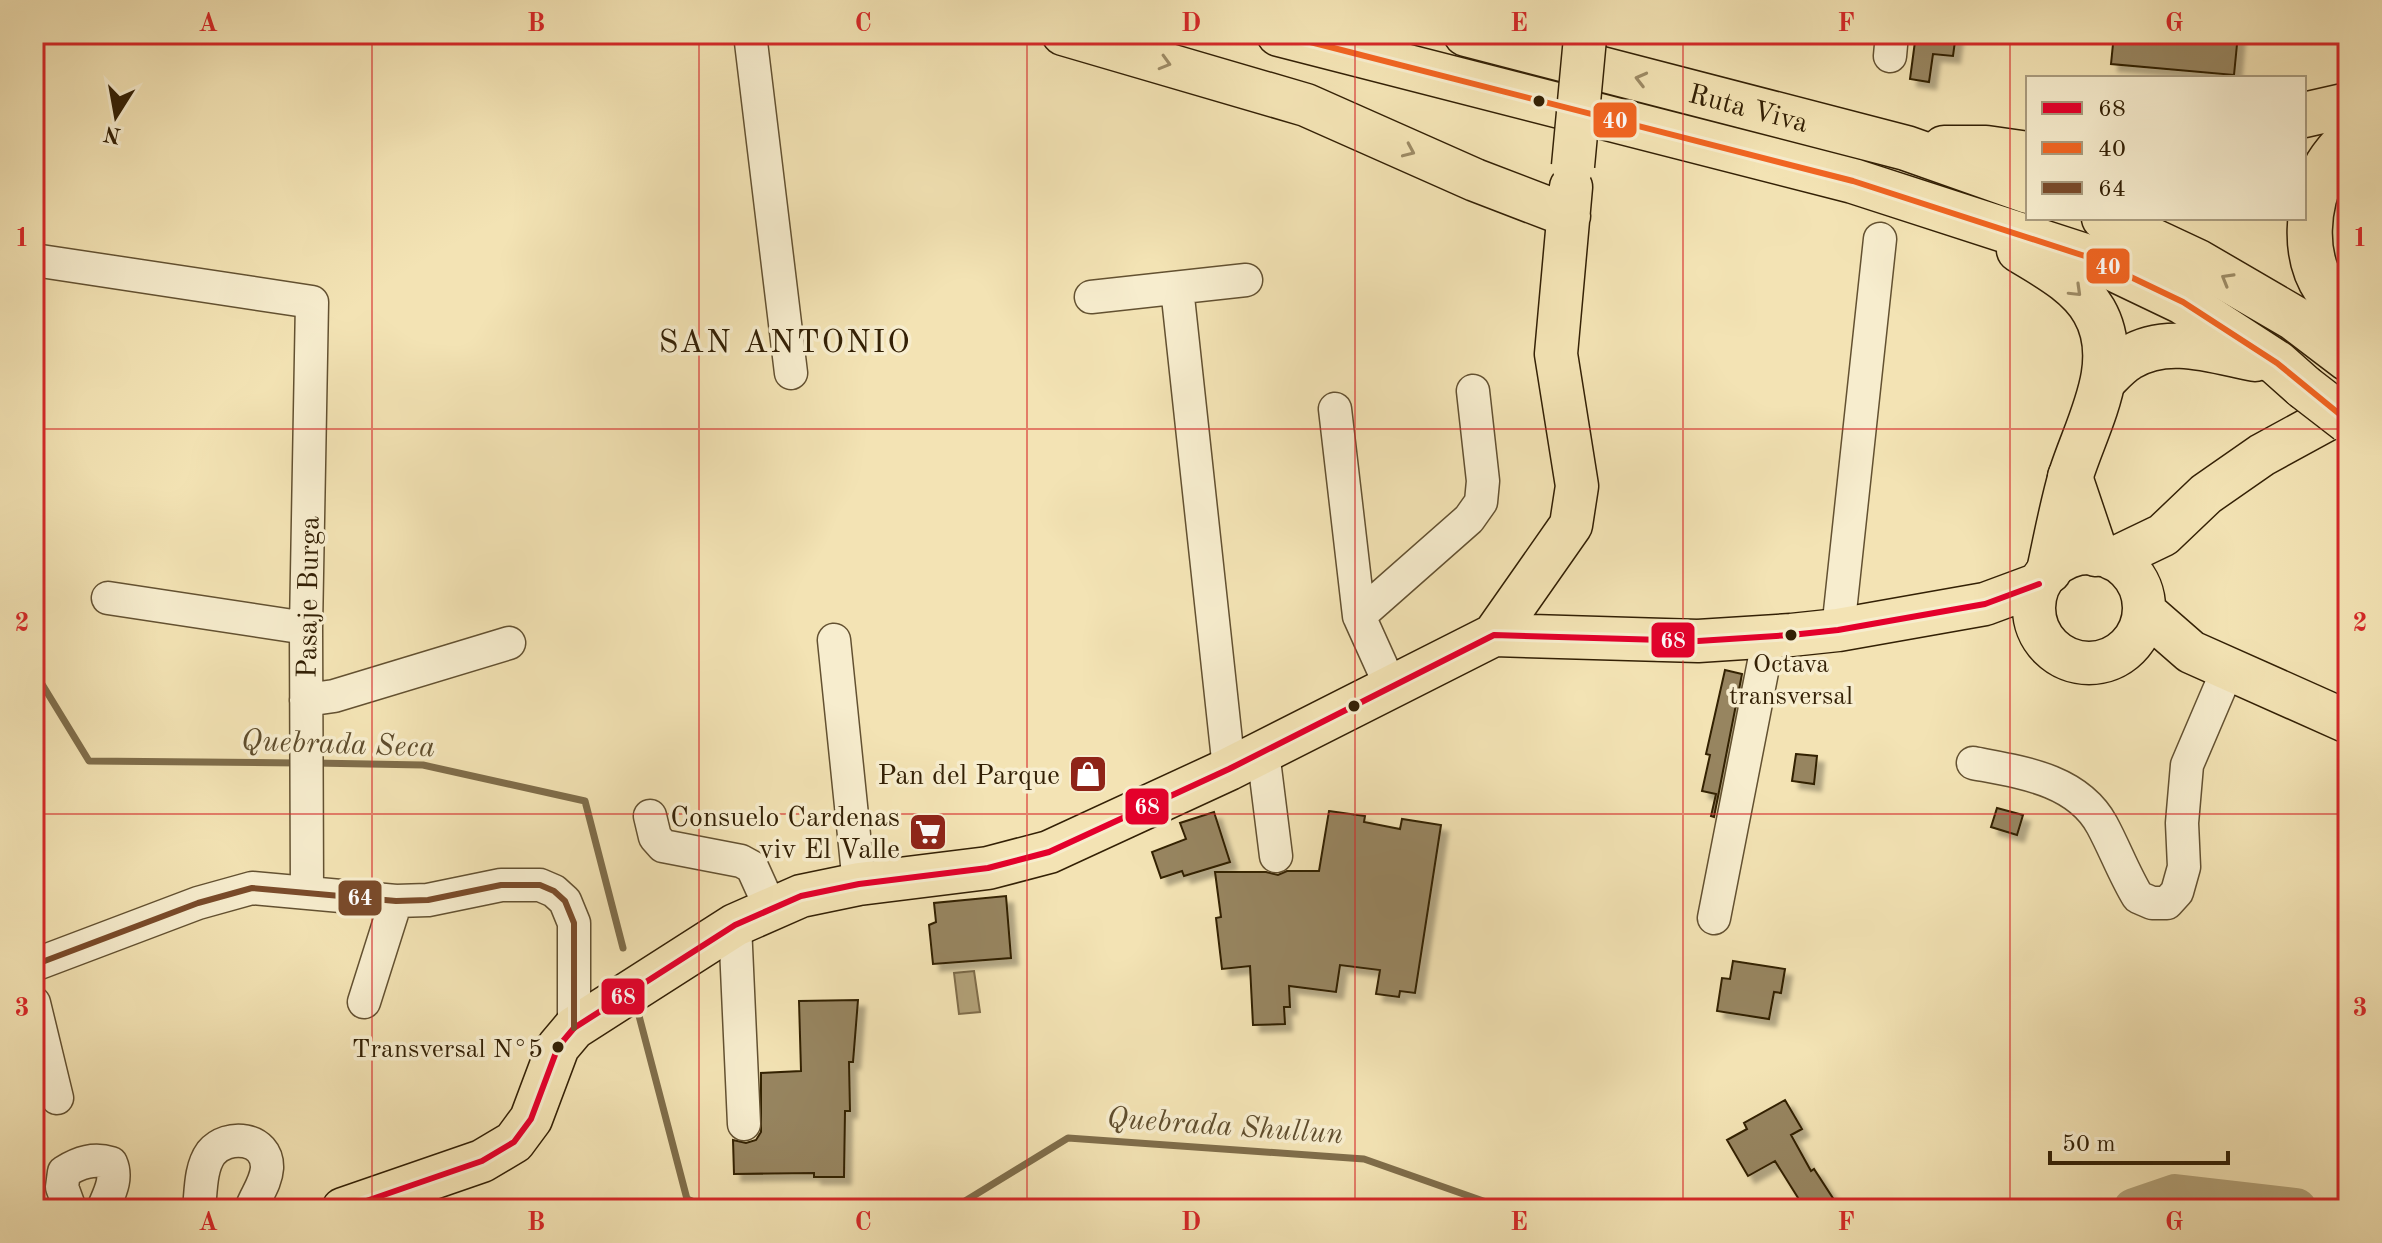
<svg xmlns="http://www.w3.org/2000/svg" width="2382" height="1243" font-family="'Old Standard TT',serif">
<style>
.water{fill:#b2a178;stroke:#7f6d4a;stroke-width:2}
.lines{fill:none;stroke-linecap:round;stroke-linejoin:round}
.stream{stroke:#7f6d4a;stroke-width:7}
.river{stroke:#b2a178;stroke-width:42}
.building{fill:#978560;stroke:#332005;stroke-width:2;filter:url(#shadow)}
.minor-casing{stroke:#635131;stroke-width:35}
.major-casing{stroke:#332005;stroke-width:45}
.highway-casing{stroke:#332005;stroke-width:47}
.minor{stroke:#f7edce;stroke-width:32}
.major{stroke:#f3e3b4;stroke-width:42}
.highway{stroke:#f3e3b4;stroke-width:44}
.major-bridge-casing{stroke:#332005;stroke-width:45;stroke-linecap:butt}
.highway-bridge-casing{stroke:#332005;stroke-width:47;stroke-linecap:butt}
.major-bridge{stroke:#f3e3b4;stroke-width:42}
.highway-bridge{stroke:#f3e3b4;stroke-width:44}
.bus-1-casing{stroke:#f7edce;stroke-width:12}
.bus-2-casing{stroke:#f7edce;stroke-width:12}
.bus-3-casing{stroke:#f7edce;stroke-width:12}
.bus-1{stroke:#e4002b;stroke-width:6}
.bus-2{stroke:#f26522;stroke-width:6}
.bus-3{stroke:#7a4b2a;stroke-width:6}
.oneway{stroke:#9d8b65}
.grid{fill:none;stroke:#d62828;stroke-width:2;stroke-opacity:0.55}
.bus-dot{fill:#332005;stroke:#f7edce;stroke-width:3}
.labels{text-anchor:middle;stroke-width:7;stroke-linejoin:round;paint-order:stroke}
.bus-label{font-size:26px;fill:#332005;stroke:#f7edce}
.street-label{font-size:28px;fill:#332005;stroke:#f7edce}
.poi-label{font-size:28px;fill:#332005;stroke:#f7edce;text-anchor:end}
.water-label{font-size:30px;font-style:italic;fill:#5f4d2d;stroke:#f7edce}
.quarter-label{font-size:32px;letter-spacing:2px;fill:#332005;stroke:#f7edce}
.line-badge{stroke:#f7edce;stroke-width:3}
.badge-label{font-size:22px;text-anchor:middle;font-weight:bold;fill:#fff}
.neatline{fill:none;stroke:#d62828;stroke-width:3}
.grid-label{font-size:26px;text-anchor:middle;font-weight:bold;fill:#d62828}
</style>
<defs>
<filter id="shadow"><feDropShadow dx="7" dy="7" stdDeviation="2" flood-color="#0004"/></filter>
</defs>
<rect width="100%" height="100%" fill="#f3e3b4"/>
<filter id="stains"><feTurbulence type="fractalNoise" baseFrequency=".0025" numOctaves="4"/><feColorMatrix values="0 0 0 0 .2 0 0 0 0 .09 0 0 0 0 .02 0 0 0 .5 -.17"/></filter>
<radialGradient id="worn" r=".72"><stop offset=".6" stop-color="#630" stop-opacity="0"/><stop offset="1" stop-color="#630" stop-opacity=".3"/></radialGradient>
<path class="water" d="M974,971l6,41 -21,2 -5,-41z"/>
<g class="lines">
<path class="stream" d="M34,671l55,90 209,2
M314,763l109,2 162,36 38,147
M638,1012l49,187 24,10
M952,1209l116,-71 296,21 142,50"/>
<path class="river" d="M2134,1209l41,-14 121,14"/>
</g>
<path class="building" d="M1916,34h40l-3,22 -20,-2 -4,28 -19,-3z
M2114,34h124l-4,41 -123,-11z
M1725,670l17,4 -28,143 -3,-1 5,-22 -14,-3 8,-36 -4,-1z
M1796,754l21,2 -3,28 -22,-3z
M1997,808l26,7 -6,20 -26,-8z
M1329,811l36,5 -1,6 36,7 2,-10 39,6 -26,168 -15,-2 -1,6 -23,-3 4,-24 -40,-5 -4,27 -47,-6 1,21h-6l1,17 -32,1 -3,-59 -28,3 -6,-51 5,-1 -6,-45h51l12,3 9,-4h32z
M1214,812l16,50 -46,14 -2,-5 -21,7 -9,-26 34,-13 -6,-16z
M1006,896l5,62 -78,6 -4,-39 7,-3 -2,-19z
M1733,961l52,8 -4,24 -7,-1 -5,27 -52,-8 5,-33 8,1z
M858,1000l-5,62h-4l1,49h-5l-1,66h-30v-4l-80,1 -1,-34 13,3 10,-3 5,-8v-59l40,-2 -2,-70z
M1785,1100l17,29 -11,6 20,36 3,-2 26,40h-35l-30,-48 -27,15 -21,-36 20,-11 -3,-6z"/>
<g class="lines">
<defs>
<path id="minor" d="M750,34l41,339
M1890,56l2,-22
M34,260l278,42 -6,326 1,264
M1177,288l52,481
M1091,297l155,-17
M1335,409l24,207 32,71
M108,598l198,30
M1359,616l110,-97 12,-17 2,-21 -10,-90
M1838,630l42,-391
M834,640l25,244
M306,700l28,-4 175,-53
M1263,752l13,104
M1973,763c47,9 104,16 129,62 13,24 22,49 36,72l14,6h15l10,-11 7,-25 -2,-44 5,-58 41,-96
M650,816l5,21 8,9 78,15 11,6 19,42
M1714,918l55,-282
M735,925l9,199
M34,965l164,-62 54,-15 144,13 32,-1 73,-15h39l14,6 11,10 9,22v105
M364,1002l32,-101
M34,1003l23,95
M70,1209l-8,-22 2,-15c16,-10 30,-14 47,-9 7,16 -2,31 -8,46
M199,1209c2,-17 1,-41 12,-56 16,-20 57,-16 56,15 -1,15 -11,27 -16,41"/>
<path id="major" d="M1063,34l243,71 169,75 94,36
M2034 608a55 55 0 1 1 110 0a55 55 0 1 1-110 0Z
M2113,559l50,-24 43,-41 56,-39 86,-47
M2144,611l47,41 157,70
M1494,635l77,-110 6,-39 -21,-132 15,-167
M343,1209l139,-48 32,-19 17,-23 27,-72 16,-19 161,-103 66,-29 58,-12 129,-16 61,-16 180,-83 265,-134 204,6 93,-6 47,-5 147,-26 54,-20"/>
<g id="highway">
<path d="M1279,34l574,147 238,77 92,44 94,61 27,24"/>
<path id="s1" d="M1466,34l440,114 122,43"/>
<path d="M2304,115l44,-10"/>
<path d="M2348,139c-8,9 -18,19 -23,30 -18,36 -23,86 1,121 5,8 15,16 22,23"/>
<path d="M1944,148h42l42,6"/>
<path d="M2104,218l94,44 96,56 54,41"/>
<path d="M2019,250c26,16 59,33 75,61 30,52 -7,113 -23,164 -9,31 -15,64 -22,96"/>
<path d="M2105,379c7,-7 15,-16 24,-21 38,-24 85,-7 126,1"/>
<path d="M2070,477l26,77"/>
</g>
</defs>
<use href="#minor" class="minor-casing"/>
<use href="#major" class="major-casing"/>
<use href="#highway" class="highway-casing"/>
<use href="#minor" class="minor"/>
<use href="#major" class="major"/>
<use href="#highway" class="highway"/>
<defs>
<path id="major-bridge" d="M1573,166l12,-128"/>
<path id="highway-bridge" d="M2304,387l44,34"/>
</defs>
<use href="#major-bridge" class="major-bridge-casing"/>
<use href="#highway-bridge" class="highway-bridge-casing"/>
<use href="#major-bridge" class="major-bridge"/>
<use href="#highway-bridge" class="highway-bridge"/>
<defs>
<path id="bus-1" d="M343,1209l139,-48 32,-19 17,-23 27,-72 16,-19 161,-103 66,-29 58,-12 129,-16 61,-16 180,-83 265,-134 204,6 93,-6 47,-5 147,-26 54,-20"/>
<path id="bus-2" d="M1279,34l574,147 238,77 92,44 94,61 71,58"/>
<path id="bus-3" d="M34,965l164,-62 54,-15 144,13 32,-1 73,-15h39l14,6 11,10 9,22v105"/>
</defs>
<use href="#bus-1" class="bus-1-casing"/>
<use href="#bus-2" class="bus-2-casing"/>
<use href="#bus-3" class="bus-3-casing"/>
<use href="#bus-1" class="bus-1"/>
<use href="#bus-2" class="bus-2"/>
<use href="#bus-3" class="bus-3"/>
</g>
<defs><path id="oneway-chevron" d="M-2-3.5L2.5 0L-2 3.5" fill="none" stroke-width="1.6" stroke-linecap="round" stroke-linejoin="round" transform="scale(2)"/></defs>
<g class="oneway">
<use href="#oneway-chevron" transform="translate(1165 63) rotate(16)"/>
<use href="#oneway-chevron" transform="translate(1641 79) rotate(-166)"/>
<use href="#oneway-chevron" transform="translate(1409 151) rotate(24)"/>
<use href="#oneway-chevron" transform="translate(2227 279) rotate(-150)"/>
<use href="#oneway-chevron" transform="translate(2076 291) rotate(44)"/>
</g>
<path class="grid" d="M372,34v1175M699,34v1175M1027,34v1175M1355,34v1175M1683,34v1175M2010,34v1175M34,429h2314M34,814h2314"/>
<defs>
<symbol id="shop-square" viewBox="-11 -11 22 22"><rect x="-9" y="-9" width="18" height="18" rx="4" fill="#8f2418" stroke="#f7edce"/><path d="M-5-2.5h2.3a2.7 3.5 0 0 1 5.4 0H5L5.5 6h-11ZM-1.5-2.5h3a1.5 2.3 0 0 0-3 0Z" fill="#fff"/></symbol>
<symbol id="supermarket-square" viewBox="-11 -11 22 22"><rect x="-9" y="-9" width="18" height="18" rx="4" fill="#8f2418" stroke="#f7edce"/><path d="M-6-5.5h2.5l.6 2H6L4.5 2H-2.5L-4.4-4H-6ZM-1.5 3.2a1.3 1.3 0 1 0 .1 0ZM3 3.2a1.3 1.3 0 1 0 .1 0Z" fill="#fff"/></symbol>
</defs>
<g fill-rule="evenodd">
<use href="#shop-square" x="1066" y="752" width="44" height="44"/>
<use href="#supermarket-square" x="906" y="810" width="44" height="44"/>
</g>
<g class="bus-dot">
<circle cx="1539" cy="101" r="7"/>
<circle cx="1791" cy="635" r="7"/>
<circle cx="1354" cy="706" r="7"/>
<circle cx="558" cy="1047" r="7"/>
</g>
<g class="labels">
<g class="bus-label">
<text x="1791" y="672">Octava<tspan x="1791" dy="32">transversal</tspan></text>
<text x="543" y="1057" text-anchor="end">Transversal N°5</text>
</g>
<g class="street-label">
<text dy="10" stroke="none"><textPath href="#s1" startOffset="292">Ruta Viva</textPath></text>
<text transform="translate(307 597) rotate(-89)" y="10">Pasaje Burga</text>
</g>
<g class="poi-label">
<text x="1060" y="784">Pan del Parque</text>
<text x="900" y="826">Consuelo Cardenas<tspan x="900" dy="32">viv El Valle</tspan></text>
</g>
<g class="water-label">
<text transform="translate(338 743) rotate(2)" y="10">Quebrada Seca</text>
<text transform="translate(1225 1125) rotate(4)" y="10">Quebrada Shullun</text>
</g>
<g class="quarter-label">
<text x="785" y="352">SAN ANTONIO</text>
</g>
</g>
<g class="line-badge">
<rect x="1592" y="101" width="46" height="38" rx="8" fill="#f26522"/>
<rect x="2085" y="247" width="46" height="38" rx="8" fill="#f26522"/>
<rect x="1650" y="621" width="46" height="38" rx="8" fill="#e4002b"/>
<rect x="1124" y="787" width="46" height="39" rx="8" fill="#e4002b"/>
<rect x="337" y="879" width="46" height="38" rx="8" fill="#7a4b2a"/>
<rect x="600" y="977" width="46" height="39" rx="8" fill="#e4002b"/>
</g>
<g class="badge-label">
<text x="1615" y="128">40</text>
<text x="2108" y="274">40</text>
<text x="1673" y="648">68</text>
<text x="1147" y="814">68</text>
<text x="360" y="905">64</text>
<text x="623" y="1004">68</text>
</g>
<rect width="2382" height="1243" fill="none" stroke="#f3e3b4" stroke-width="88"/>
<rect x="2026" y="76" width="280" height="144" fill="#f7edce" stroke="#a99b7e" stroke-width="2"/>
<rect x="2042" y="102" width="40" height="12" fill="#e4002b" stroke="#a99b7e" stroke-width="2"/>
<text x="2098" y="116" font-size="24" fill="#332005">68</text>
<rect x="2042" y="142" width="40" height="12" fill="#f26522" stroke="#a99b7e" stroke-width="2"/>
<text x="2098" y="156" font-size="24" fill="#332005">40</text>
<rect x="2042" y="182" width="40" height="12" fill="#7a4b2a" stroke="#a99b7e" stroke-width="2"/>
<text x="2098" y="196" font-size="24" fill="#332005">64</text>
<g transform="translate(116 116) rotate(191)" stroke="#f7edce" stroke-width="6" paint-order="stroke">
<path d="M0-6L14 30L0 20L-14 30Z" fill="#332005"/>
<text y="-12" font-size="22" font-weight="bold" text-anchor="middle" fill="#332005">N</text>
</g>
<path d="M2050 1151v12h178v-12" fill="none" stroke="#332005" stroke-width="4"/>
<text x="2062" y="1151" font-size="24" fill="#332005" stroke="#f7edce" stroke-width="6" paint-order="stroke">50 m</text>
<rect x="44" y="44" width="2294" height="1155" class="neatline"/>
<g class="grid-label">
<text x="208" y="31">A</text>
<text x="536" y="31">B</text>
<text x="863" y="31">C</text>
<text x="1191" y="31">D</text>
<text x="1519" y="31">E</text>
<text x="1846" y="31">F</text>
<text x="2174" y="31">G</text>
<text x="22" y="246">1</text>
<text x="2360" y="246">1</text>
<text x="22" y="631">2</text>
<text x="2360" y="631">2</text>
<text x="22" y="1016">3</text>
<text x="2360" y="1016">3</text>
<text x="208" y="1230">A</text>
<text x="536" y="1230">B</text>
<text x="863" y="1230">C</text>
<text x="1191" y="1230">D</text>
<text x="1519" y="1230">E</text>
<text x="1846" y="1230">F</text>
<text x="2174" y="1230">G</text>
</g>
<rect width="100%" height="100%" filter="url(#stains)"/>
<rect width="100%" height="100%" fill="url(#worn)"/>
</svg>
